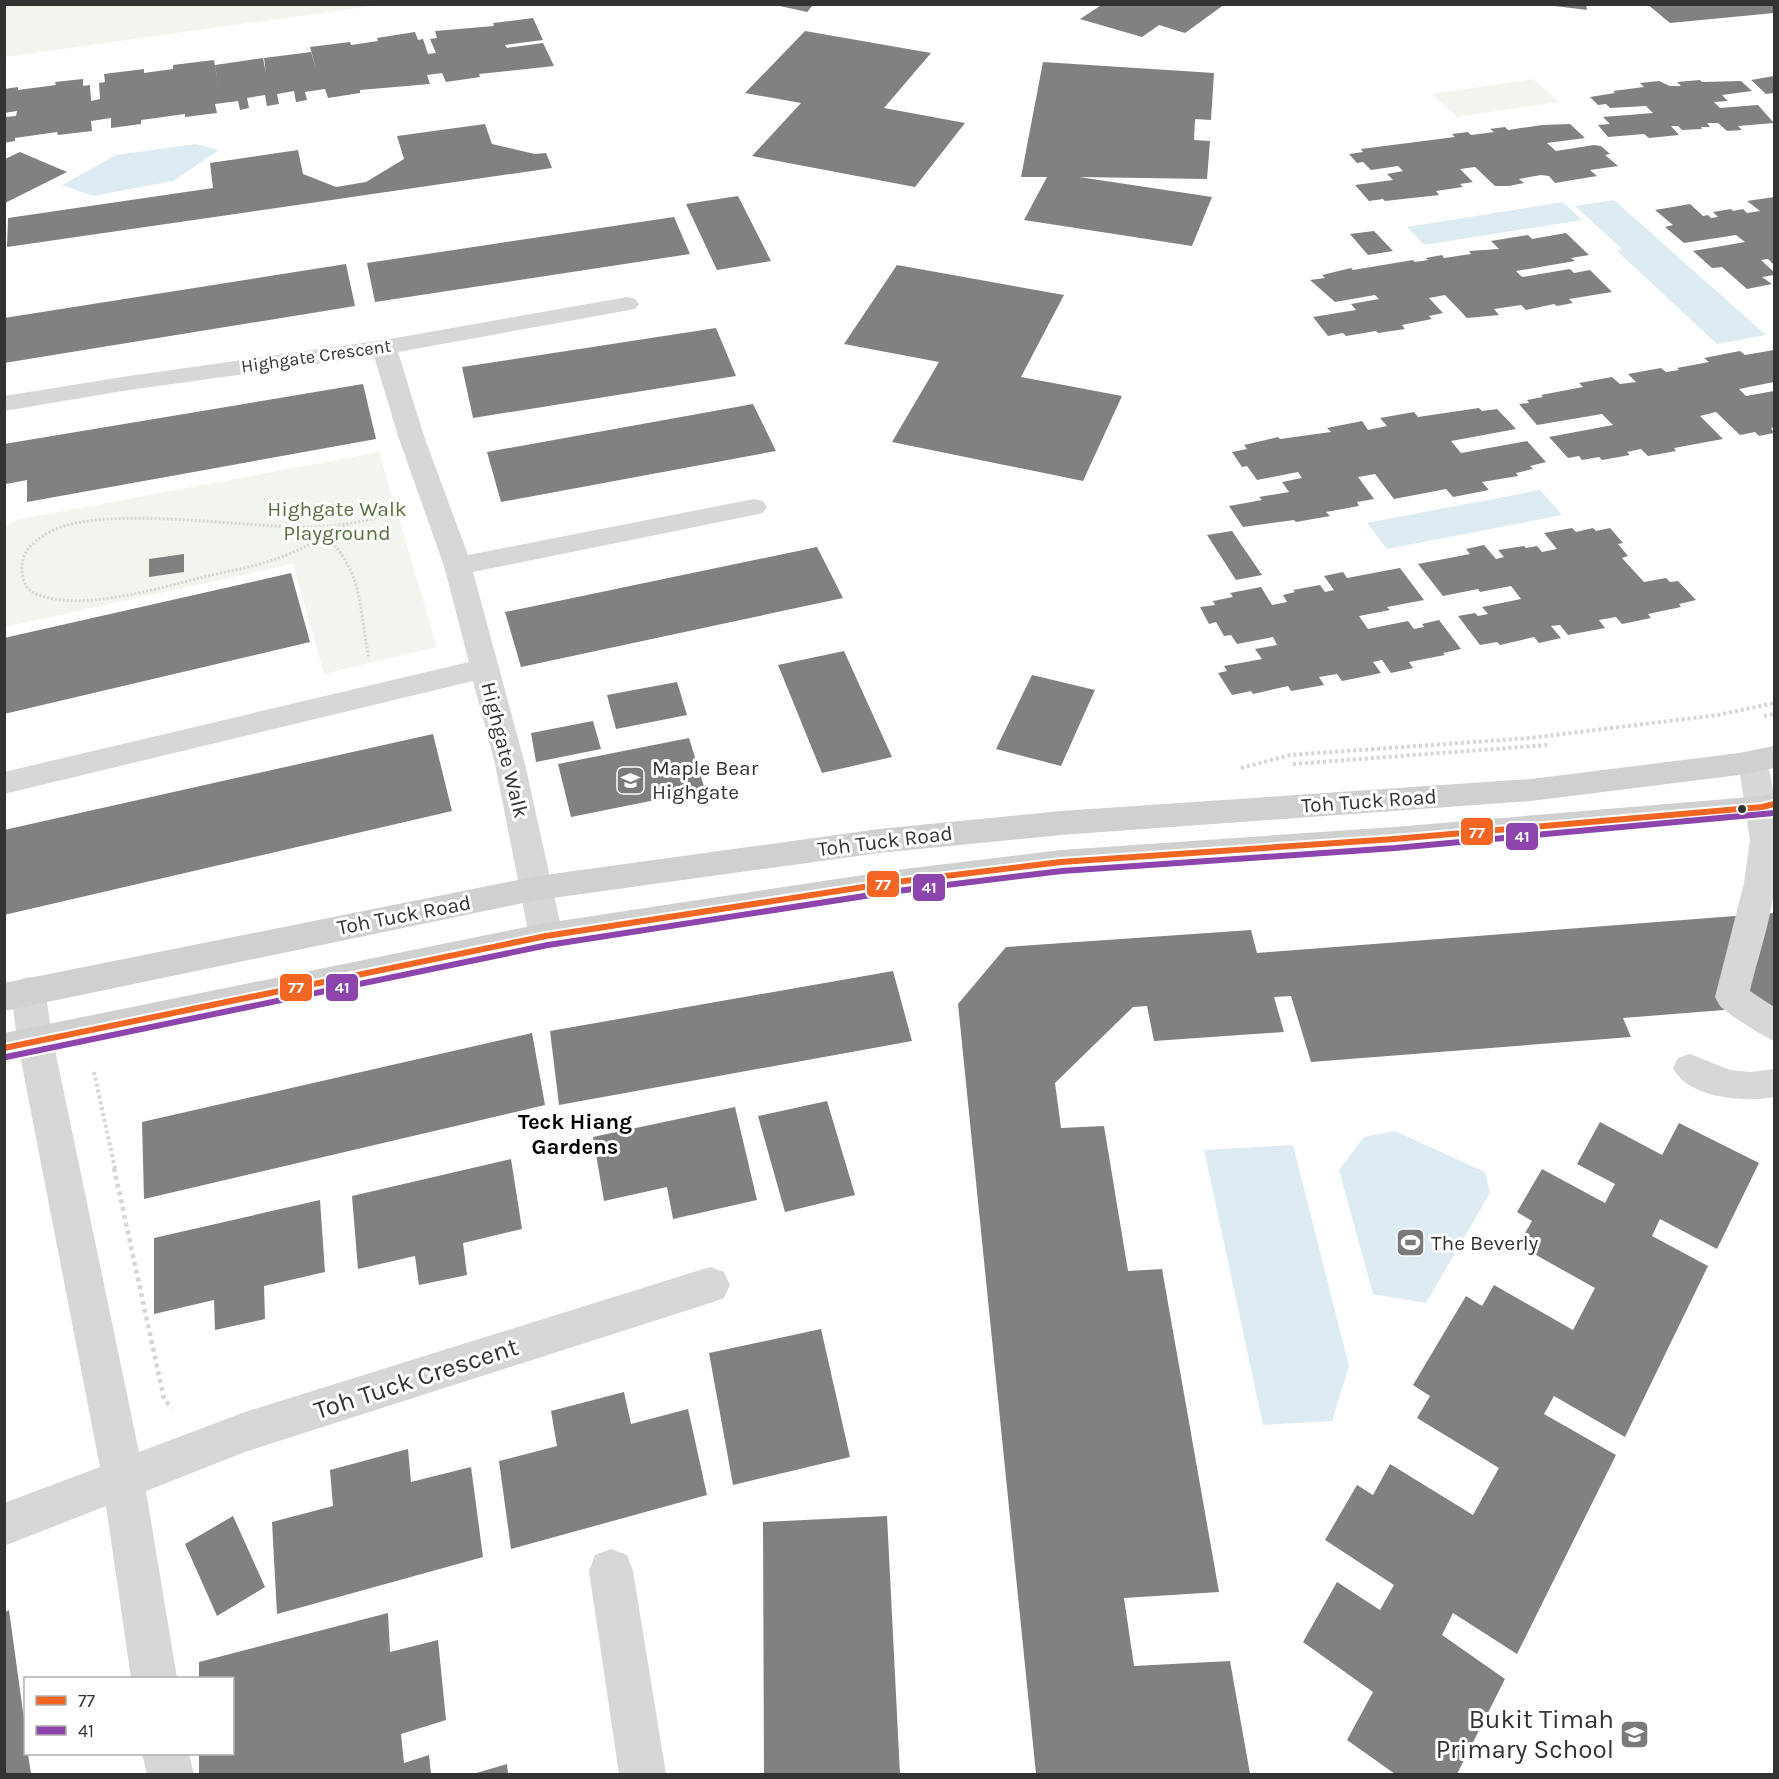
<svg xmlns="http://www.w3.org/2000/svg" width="1779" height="1779" font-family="Karla,sans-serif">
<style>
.green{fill:#f1f5ed}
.water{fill:#ddebf3}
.building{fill:#818181}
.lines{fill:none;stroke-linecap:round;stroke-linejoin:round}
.path-far2{stroke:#d6d6d6;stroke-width:3;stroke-dasharray:2 2;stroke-linecap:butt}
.path-far1{stroke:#d6d6d6;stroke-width:4;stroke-dasharray:3 3;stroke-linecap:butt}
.path{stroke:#d6d6d6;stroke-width:4.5;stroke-dasharray:4 4;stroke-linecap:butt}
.lane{fill:#d7d7d7;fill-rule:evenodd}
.street{fill:#d7d7d7;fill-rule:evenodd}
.secondary{fill:#d0d0d0;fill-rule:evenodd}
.bus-1-casing{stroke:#fff;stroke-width:10}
.bus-2-casing{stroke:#fff;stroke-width:10}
.bus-1{stroke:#f26522;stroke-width:6}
.bus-2{stroke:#8e44ad;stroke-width:6}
.bus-dot{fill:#333;stroke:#fff;stroke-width:2}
.labels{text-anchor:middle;stroke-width:6;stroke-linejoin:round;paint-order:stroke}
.far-street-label{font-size:18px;fill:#333;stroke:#fff}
.park-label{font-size:21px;fill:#56703f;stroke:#fff}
.street-label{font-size:21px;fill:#333;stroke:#fff}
.poi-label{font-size:21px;fill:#333;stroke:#fff;text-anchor:start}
.neighbourhood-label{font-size:22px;font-weight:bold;fill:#000;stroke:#fff}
.near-street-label{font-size:26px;fill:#333;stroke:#fff}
.near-poi-label{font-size:26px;fill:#333;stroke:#fff;text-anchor:end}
.line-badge{stroke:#fff;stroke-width:2}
.badge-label{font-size:16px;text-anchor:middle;font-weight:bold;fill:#fff}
</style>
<rect width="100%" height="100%" fill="#fff"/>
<path class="green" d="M5,4h374v1l-374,52z
M1533,79l26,23 -102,15 -25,-23z
M379,452l58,195 -113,27 -31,-110 -288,63 -1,-99 12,-8z"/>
<path class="water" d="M196,144l23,6 -46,31 -80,15 -31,-11 54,-30z
M1614,200l152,135 -49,9 -100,-93 5,-2 -47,-43z
M1563,202l19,18 -158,25 -17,-18z
M1540,490l22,25 -175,34 -20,-26z
M1395,1131l90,41 5,21 -64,110 -53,-9 -34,-124 25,-33z
M1293,1145l56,221 -17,55 -69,4 -59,-275z"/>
<path class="building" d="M771,4h43l-7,8z
M1103,4h122l-40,29 -26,-8 -17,12 -62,-18z
M1555,4h31l1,6 -32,-4z
M1647,4h127v9l-104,10z
M533,18l10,22 -38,5 2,3 36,-5 11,23 -75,8 1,3 -34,5 -4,-9 -15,2 3,9 -70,6v3l-32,5 -3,-9 -20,3 2,8 -11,2 -2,-11 -17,3 2,10 -12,2 -2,-11 -18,3 2,10 -9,2 -2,-9 -23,3 2,9 -32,4v-3l-44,6v4l-30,4v-10l-20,3 1,10 -34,4 -1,-3 -42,6v3l-11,2v-26l12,-1 1,-5 -13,2v-24l14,-2v3l38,-5 -1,-3 28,-3v7l7,-1 1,16 9,-2 -1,-16 6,-1 -1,-8 40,-5v4l29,-4v-4l41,-5 4,25 -3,-20 48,-7 3,16 -2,-16 47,-6 6,20 -7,-25 40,-5 1,3 27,-4 -1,-3 38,-6 3,8 5,-1 5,15 8,-1 -6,-14 7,-1 -2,-7 59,-5 -1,-3z
M805,31l126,22 -47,55 81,15 -50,64 -163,-31 49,-53 -56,-10z
M1043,62l171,11 -3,47 -16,-1 -1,21 16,1 -3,38 -128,-2 133,20 -20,49 -168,-26 23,-43h-26z
M1774,76v17l-8,1 -15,-14z
M1700,80l2,2 39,-1 11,10 -30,4 6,6 -14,1 6,6 38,-3 16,18 -36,3 4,4 -15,1 -9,-8h-11l3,4h-9l1,2 -20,1 -4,-4h-7l8,9 -30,3 -5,-4 -36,3 -10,-12 12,-1 -7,-7 50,-4 -7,-7 -36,2 -4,-4 -8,1 -8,-8 25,-4 -2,-2 31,-4 -4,-4 19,-2 11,5h11l-4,-4z
M485,124l7,20 43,10 11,-1 6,15 -545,79 1,-29 205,-30 -3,-25 88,-13 5,24 33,13 30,-5 38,-23 -7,-23z
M1570,124l15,14 -38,5 9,8 38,-6 7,1 9,8 -5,1 13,11 -28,4 7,6 -42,7 -6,-7 -8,-1 -22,4 5,4 -15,3h-14l-20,-19 -15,2 13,13 -13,2 3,3 -27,4 3,4 -54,6 -2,-2 -14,2 -14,-16 38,-5 -6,-6 16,-3 -5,-5 -27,4 -8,-8 -6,1 -8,-9 14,-2 -2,-3 94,-12 -3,-3 16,-2 3,3 23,-3 -4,-3 15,-2 3,3 34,-5z
M20,152l47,20 -62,31v-44z
M738,196l33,65 -54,9 -31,-66z
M1774,197v68l-6,-6 -7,1 13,12v3l-12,2 10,7 -25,5 -25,-22 -10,1 -19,-17 52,-9 -9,-7 -52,8 -19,-16 8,-2 -18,-15 35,-6 13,12 5,-1 3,3 7,-1 -5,-5 18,-3 2,2 10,-2 4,4 13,-2 -13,-10z
M674,217l16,37 -315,48 -8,-39z
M1374,231l19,20 -25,4 -18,-21z
M1566,233l23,22 -18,3 4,3 -59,10 6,6 48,-8 4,4 16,-3 22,22 -43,7 4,4 -16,3 -3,-2 -28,6 -5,-5 -27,4 5,6 -32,3 -22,-23 -16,3 14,15 -14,3 3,3 -30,6 3,4 -27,4 -2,-2 -30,5 -3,-3 -15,3 -15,-19 43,-7 -5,-6 28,-5 -4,-4 -40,7 -25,-22 15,-2 -3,-3 29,-7 2,2 60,-10 2,2 13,-2 -2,-2 16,-3 2,3 27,-4 -2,-3 30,-2 -8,-8 37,-6 4,4z
M346,264l9,42 -351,57v-45z
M897,265l167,30 -43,82 101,19 -39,85 -191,-39 47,-80 -95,-18z
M716,328l20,48 -263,42 -11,-51z
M1774,350v32l-35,7 7,7 28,-5v36l-3,1 3,5 -15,3 -4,-4 -15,3 -24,-23 -16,4 23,23 -49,9 2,3 -28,5 -7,-7 -14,3 3,3 -28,5 -3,-3 -17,3 -3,-4 -11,2 -19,-21 64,-12 -11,-11 -65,11 -18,-21 10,-1 -2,-3 16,-3 -2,-2 42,-8 -4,-4 33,-6 8,7 16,-2 -8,-8 33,-6 5,4 13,-2 -2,-2 32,-6 -5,-4 36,-7 5,4z
M363,384l13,55 -349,63v-22l-21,4 -2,-40z
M753,404l23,47 -275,51 -14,-50z
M1479,408l3,3 15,-2 19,20 -65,12 10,12 66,-12 19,21 -16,4 3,3 -17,4 2,3 -36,6 7,8 -36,7 -7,-8 -52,10 -19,-25 -17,3 16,22 -17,3 2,4 -33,6 4,4 -34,6 -2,-2 -51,7 -14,-21 33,-6 -3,-3 30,-5 -7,-10 20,-4 -4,-6 -41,8 -10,-14 -5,1 -10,-15 15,-3 -3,-4 34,-8 2,2 51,-7 -4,-4 35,-7 6,9 19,-4 -7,-8 34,-6 4,5z
M1572,528l4,4 17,-4 3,3 14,-3 13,15 -5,1 10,12 -6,2 22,24 22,-4 4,4 8,-1 18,19 -17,4 2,3 -33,7 3,4 -29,6 -6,-7 -17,3 6,8 -37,7 -8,-10 -9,1 10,12 -22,5 -5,-6 -34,8 -3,-3 -17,3 -22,-29 17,-3 3,3 10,-2 -6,-7 39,-8 -10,-13 -31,6 -2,-3 -35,7 -25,-32 52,-10 -4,-5 18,-4 12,14 8,-2 -6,-7 26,-4 2,2 11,-2 5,6 15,-3 -13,-16z
M1232,531l30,44 -26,5 -29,-45z
M817,547l26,51 -322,69 -16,-55z
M184,554v18l-35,5v-18z
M1400,568l24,32 -37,7 3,3 -31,6 9,13 40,-8 6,8 10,-2 -2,-3 17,-4 22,29 -18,4 2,2 -36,7 4,6 -22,5 -9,-13 -9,2 8,11 -39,8 -5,-7 -18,3 5,8 -33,6 -3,-5 -35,8 -2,-3 -19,4 -14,-22 9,-2 -3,-5 38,-7 -7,-10 22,-4 -4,-8 -36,7 -6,-9 -7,1 -8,-14 -7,2 -9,-17 15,-2 -2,-4 20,-4 -3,-4 31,-6 11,18 15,-3 -4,-7 12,-3 -2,-2 27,-5 5,7 9,-2 -10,-14 19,-4 4,6z
M291,573l19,69 -306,72v-76z
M844,651l48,106 -70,16 -44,-108z
M1032,675l63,15 -34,76 -65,-17z
M677,682l10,33 -71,14 -9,-34z
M593,721l8,28 -65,13 -5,-29z
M433,734l19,77 -448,104v-85z
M689,738l16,52 -134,27 -13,-53z
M1774,913v93l-151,12 8,19 -320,25 -20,-66 -17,1 10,35 -130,9 -7,-35 -14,1 -78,76 6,45 43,-2 24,145 34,-2 57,323 -95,6 10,68 96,-5 20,113h-214l-78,-770 48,-57 245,-17 6,23z
M893,971l19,70 -353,64 -9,-74z
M532,1033l13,72 -401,94 -2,-77z
M827,1101l28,94 -70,17 -27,-96z
M735,1107l22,93 -84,19 -6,-32 -63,14 -11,-64z
M1600,1122l62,33 17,-32 80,40 -42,86 -57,-30 -8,17 56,30 -83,171 -71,-41 -10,18 72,41 -99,199 -64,-41 -11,22 63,44 -48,95h-62l-48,-34 26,-48 -70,-50 34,-60 43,28 14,-25 -69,-45 32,-55 16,10 17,-31 83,51 26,-47 -82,-50 13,-22 -17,-11 53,-89 16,10 12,-21 79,45 22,-42 -77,-43 14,-24 -15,-9 25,-43 63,34 10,-19 -38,-20z
M511,1159l11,70 -59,14 4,32 -48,10 -4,-29 -57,13 -6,-73z
M320,1200l5,72 -61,14 1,33 -50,11 -1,-30 -60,14v-76z
M821,1329l29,128 -117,28 -24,-132z
M624,1392l7,32 57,-15 19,86 -196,54 -12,-88 58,-15 -6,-35z
M408,1449l3,33 60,-15 12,90 -206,57 -5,-92 61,-16 -3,-36z
M233,1516l32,71 -48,29 -32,-72z
M887,1516l13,258h-136l-1,-252z
M9,1610l17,124v20h2l3,20h-26v-162z
M388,1613l2,39 48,-12 8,80 -45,14 3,29 25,-8 2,19h-232v-20h33v-76h-33v-16z
M507,1764l1,10h-35z"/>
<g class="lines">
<path class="path-far2" d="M348,524c-25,14 -50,28 -78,37 -22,7 -47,11 -70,17 -45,11 -120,34 -164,16 -11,-4 -14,-16 -14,-26 0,-16 9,-24 21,-32 47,-35 206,-7 269,-9 29,-1 56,-6 84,-15
M326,537c38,34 33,75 43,121"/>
<path class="path-far1" d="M1764,716l10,-2
M1293,764l255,-19
M1241,768l49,-13 240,-17 188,-23 56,-12
M94,1072l21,97"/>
<path class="path" d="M114,1168l50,231 8,9"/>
<path class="lane" d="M1753,751l10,3c15,25 14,103 11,133 -2,31 -17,73 -24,104l24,16v34c-8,-3 -48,-28 -54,-35 -2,-3 -3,-6 -5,-9l29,-114 6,-43 -12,-79 5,-7z
M1690,1054l40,16 21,2 23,-3v28c-29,6 -86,1 -101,-29l5,-10z"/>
<path class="street" d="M627,297l8,2 4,5 -4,5 -237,43 26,84 44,119 286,-56 9,2 4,6 -4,6 -9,2 -281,57 52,192 38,172 -5,9 -12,4 -12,-4 -5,-9 -34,-172 -22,-83 -469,113v-22l465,-110 -25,-96 -46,-130 -24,-80 -245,34 -125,21v-15l125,-20 255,-36z
M28,977l12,4 5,10 8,49 86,412 106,-40 465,-145 14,5 6,13 -6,13 -14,5 -465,149 -99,39 31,187h-46l-25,-172 -102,40v-43l96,-36 -83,-427 -6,-49 5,-10z
M611,1549l16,6 6,16 33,203h-47l-30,-203 6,-16z
M142,1754h47l5,20h-47z"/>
<path class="secondary" d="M1774,746v22l-35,7 -208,26 -470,34 -182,18 -341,47 -534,111v-28l534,-107 341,-47 182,-18 470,-32 208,-26z
M1774,793v22l-12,3 -368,33 -333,23 -165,20 -350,55 -542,113v-29l542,-110 350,-53 165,-20 333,-23 368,-31z"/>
<defs>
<path id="bus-1" d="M4,1048l542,-112 350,-54 165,-20 333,-23 368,-32 12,-3"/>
<path id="bus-2" d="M6,1057l542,-112 349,-54 165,-20 333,-23 379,-35"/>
</defs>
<use href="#bus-1" class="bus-1-casing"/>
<use href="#bus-2" class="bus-2-casing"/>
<use href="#bus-1" class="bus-1"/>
<use href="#bus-2" class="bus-2"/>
</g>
<defs>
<symbol id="school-square" viewBox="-11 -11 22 22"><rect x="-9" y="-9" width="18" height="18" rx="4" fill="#7a7a7a" stroke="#fff"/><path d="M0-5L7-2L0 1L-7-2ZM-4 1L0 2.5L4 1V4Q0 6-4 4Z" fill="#fff"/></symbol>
<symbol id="stadium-square" viewBox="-11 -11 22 22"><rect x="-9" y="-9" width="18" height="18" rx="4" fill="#7a7a7a" stroke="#fff"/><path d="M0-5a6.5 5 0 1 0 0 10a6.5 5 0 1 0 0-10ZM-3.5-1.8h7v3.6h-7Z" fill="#fff"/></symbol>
</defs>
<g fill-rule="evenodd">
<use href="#school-square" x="614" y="764" width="33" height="33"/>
<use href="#stadium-square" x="1394" y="1226" width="33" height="33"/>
<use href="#school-square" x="1618" y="1718" width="33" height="33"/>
</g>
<circle class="bus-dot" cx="1742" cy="809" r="5"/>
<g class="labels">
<g class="far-street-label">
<text transform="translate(316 356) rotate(-8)" y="6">Highgate Crescent</text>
</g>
<g class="park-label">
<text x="337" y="516">Highgate Walk<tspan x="337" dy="24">Playground</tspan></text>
</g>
<g class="street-label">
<text transform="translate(505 750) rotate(76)" y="7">Highgate Walk</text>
<text transform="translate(1369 801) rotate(-4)" y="7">Toh Tuck Road</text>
<text transform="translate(885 841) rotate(-7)" y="7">Toh Tuck Road</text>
<text transform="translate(404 915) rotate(-11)" y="7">Toh Tuck Road</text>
</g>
<g class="poi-label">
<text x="652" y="775">Maple Bear<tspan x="652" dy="24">Highgate</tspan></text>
<text x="1431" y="1250">The Beverly</text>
</g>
<g class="neighbourhood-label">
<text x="575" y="1129">Teck Hiang<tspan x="575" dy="25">Gardens</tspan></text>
</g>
<g class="near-street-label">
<text transform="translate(416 1378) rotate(-18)" y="9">Toh Tuck Crescent</text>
</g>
<g class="near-poi-label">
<text x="1614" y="1728">Bukit Timah<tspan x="1614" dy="30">Primary School</tspan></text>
</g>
</g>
<g class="line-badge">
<rect x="1460" y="817" width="34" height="29" rx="6" fill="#f26522"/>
<rect x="1505" y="822" width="34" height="29" rx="6" fill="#8e44ad"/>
<rect x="866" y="870" width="34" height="28" rx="6" fill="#f26522"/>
<rect x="912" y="873" width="34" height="29" rx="6" fill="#8e44ad"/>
<rect x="325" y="973" width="34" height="29" rx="6" fill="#8e44ad"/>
<rect x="279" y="973" width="34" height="29" rx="6" fill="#f26522"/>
</g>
<g class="badge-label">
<text x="1477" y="838">77</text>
<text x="1522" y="842">41</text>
<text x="883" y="890">77</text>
<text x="929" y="893">41</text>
<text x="342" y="993">41</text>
<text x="296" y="993">77</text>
</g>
<rect width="1779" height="1779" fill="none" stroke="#333333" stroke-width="12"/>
<rect x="24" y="1677" width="210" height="78" fill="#ffffff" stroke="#adadad" stroke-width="1.5"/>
<rect x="36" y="1696" width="30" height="9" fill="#f26522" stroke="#adadad" stroke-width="1.5"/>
<text x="78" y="1707" font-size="18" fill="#333333">77</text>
<rect x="36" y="1726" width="30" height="9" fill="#8e44ad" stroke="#adadad" stroke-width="1.5"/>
<text x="78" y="1737" font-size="18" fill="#333333">41</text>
</svg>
